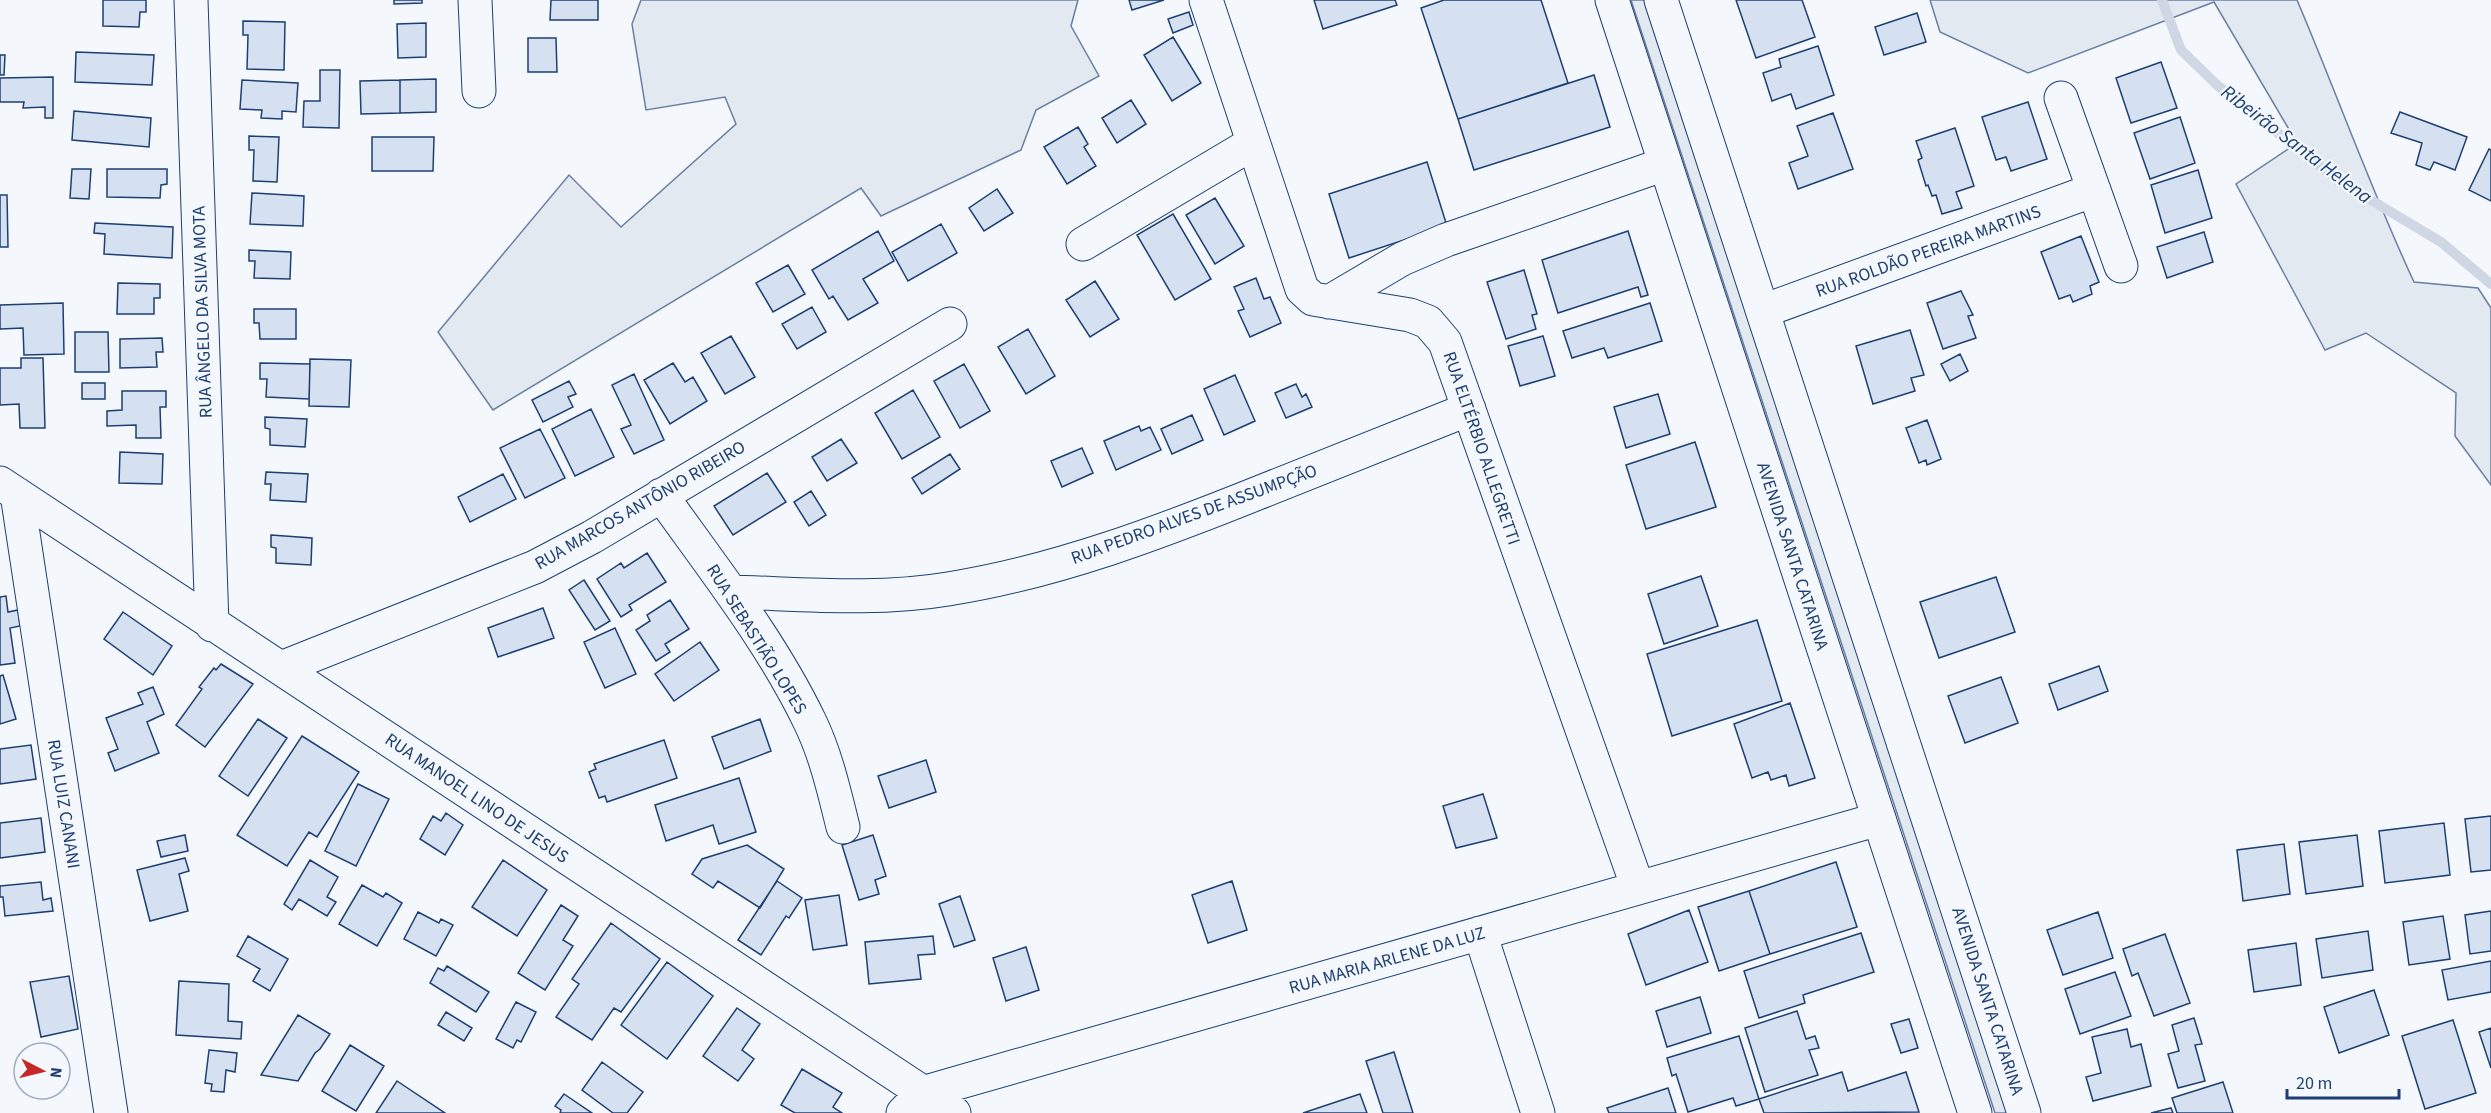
<svg xmlns="http://www.w3.org/2000/svg" width="2491" height="1113" font-family="'Source Sans 3',sans-serif">
<style>
.green{fill:#e3e9f0;stroke:#687fa3;stroke-width:1.5}
.lines{fill:none;stroke-linecap:round;stroke-linejoin:round}
.stream{stroke:#cfd7e4;stroke-width:10}
.building{fill:#d5e0f0;stroke:#1d3f73;stroke-width:1.5}
.minor-casing{stroke:#1d3f73;stroke-width:35}
.major-casing{stroke:#1d3f73;stroke-width:35}
.minor{stroke:#f4f7fb;stroke-width:33}
.major{stroke:#f4f7fb;stroke-width:33}
.labels{text-anchor:middle;stroke-width:4.5;stroke-linejoin:round;paint-order:stroke}
.street-label{font-size:18px;fill:#1d3f73;stroke:#f4f7fb}
.water-label{font-size:20px;font-style:italic;fill:#1d3f73;stroke:#f4f7fb}
</style>
<rect width="100%" height="100%" fill="#f4f7fb"/>
<path class="green" d="M641,0h437l-7,26 28,50 -63,34 -15,40 -140,66 -20,-28 -368,222 -55,-78 131,-157 52,52 115,-103 -11,-27 -79,13 -14,-86z
M1631,0h17l365,1113h-18z
M1930,0h367c40,94 74,190 117,282l64,6 13,20v177l-36,-49 1,-43 -90,-60 -41,17 -89,-166 61,-41 -83,-141 -186,71 -88,-41z"/>
<g class="lines">
<path class="stream" d="M2162,0l19,50 36,35 122,96 102,61 50,42"/>
</g>
<path class="building" d="M103,0h43v12h-6l-1,15 -36,-1z
M394,0h28v3l-28,1z
M551,0h47v20h-48z
M1129,0h35l-32,10z
M1314,0h81l2,5 -74,24z
M1444,0h97l27,83 -110,36 -37,-111z
M1736,0h66l13,37 -59,21z
M1189,12l4,13 -20,8 -5,-14z
M1917,13l9,29 -42,13 -9,-28z
M243,21l42,1 -1,48 -37,-1 1,-34h-5z
M426,23v34l-28,1 -1,-34z
M1173,37l28,46 -29,18 -28,-46z
M528,38h28l1,34h-29z
M1818,46l16,49 -38,14 -5,-15 -19,7 -9,-28 18,-6 -2,-8z
M76,52l78,3 -2,30 -77,-3z
M0,55h5l-1,20h-4z
M2161,62l16,46 -46,15 -15,-45z
M320,70h20l-1,58 -36,-1 1,-26h16z
M1594,75l16,52 -136,43 -16,-51z
M53,77v41h-8v-11l-22,1 1,-6h-24v-24z
M436,79v33l-36,1v-33z
M242,80l56,3 -2,29 -14,-1v8l-21,-1 1,-8 -22,-1z
M400,80v33l-39,1 -1,-33z
M1131,100l15,24 -29,19 -15,-25z
M2028,102l19,57 -36,12 -5,-14 -10,3 -14,-43z
M74,111l77,7 -2,29 -77,-7z
M2400,112l67,25 -12,33 -21,-8 -4,8 -14,-5 6,-22 -31,-10z
M1833,113l20,56 -55,20 -9,-26 19,-7 -11,-30z
M2180,117l15,46 -45,16 -16,-46z
M1078,127l10,17 -4,3 12,19 -29,18 -23,-37z
M1955,128l19,58 -18,6 6,16 -20,6 -6,-19 -4,1 -4,-11 -2,1 -8,-26 4,-2 -6,-17z
M249,136l30,1 -2,45 -24,-1 1,-31h-5z
M372,137h62l-1,34h-61z
M2489,149l2,1v51l-22,-11z
M1427,162l20,64 -98,32 -20,-64z
M72,169h19l-2,30 -19,-1z
M107,169h60v15l-6,1 -1,13 -53,-1z
M2198,170l14,48 -47,15 -14,-48z
M997,189l16,24 -29,18 -15,-23z
M252,193l52,3 -1,30 -53,-2z
M0,195h7l1,52h-8z
M1215,198l29,48 -29,18 -29,-49z
M1173,214l38,65 -36,21 -38,-65z
M95,223l78,4 -1,31 -68,-4 1,-20 -11,-1z
M941,224l16,29 -49,28 -16,-29z
M878,231l16,30 -31,18 15,24 -30,17 -15,-24 -4,3 -17,-29z
M1628,231l20,64 -7,2 -3,-10 -80,26 -16,-53z
M2204,232l9,30 -46,16 -10,-31z
M2081,236l18,46 -9,4 2,8 -19,8 -3,-7 -11,4 -18,-47z
M249,250l42,2 -1,27 -36,-1 1,-17h-6z
M788,265l17,29 -32,18 -17,-29z
M1524,270l13,44 -5,1 4,14 -30,10 -19,-57z
M1256,278l8,21 6,-2 11,26 -31,14 -12,-26 6,-2 -10,-22z
M1095,281l24,38 -29,18 -24,-37z
M118,283l42,1v14h-6v16h-37z
M1961,291l12,24 -5,1 8,22 -33,11 -16,-46z
M63,303l1,51 -40,1 -1,-27 -23,1v-24z
M1650,303l12,38 -54,17 -4,-10 -32,10 -9,-27z
M812,307l14,25 -29,17 -15,-25z
M254,309h42v30h-36l-1,-16h-5z
M1028,329l27,47 -29,18 -28,-47z
M1910,330l14,45 -13,3 4,13 -42,13 -17,-58z
M75,332h33l1,40h-34z
M731,336l24,41 -30,17 -24,-41z
M1543,336l12,40 -35,10 -12,-40z
M162,338l1,14h-7l1,15 -37,1v-29z
M1960,354l8,17 -18,10 -9,-17z
M21,358h22l2,70h-25l-1,-24 -19,1v-37h21z
M310,359l41,1 -2,47 -40,-1z
M260,363l50,1 -1,35 -43,-2 1,-18h-7z
M673,363l12,19 8,-5 14,24 -37,23 -26,-44z
M964,364l26,47 -30,17 -26,-47z
M634,374l30,66 -30,14 -13,-25 10,-4 -19,-40z
M1235,375l20,46 -31,14 -20,-46z
M569,381l7,13 -8,3 5,10 -30,15 -11,-22z
M82,383h23v16h-23z
M1296,384l6,13 4,-3 6,13 -26,11 -11,-25z
M913,390l27,47 -38,22 -27,-46z
M122,391h44v16h-6l1,31h-25v-13l-29,1v-15l15,-1z
M1658,394l12,40 -44,14 -12,-41z
M591,409l23,48 -39,19 -23,-47z
M1192,415l11,25 -31,14 -11,-25z
M265,417l42,2 -2,28 -35,-2v-16l-5,-1z
M1927,420l14,39 -14,6 -1,-5 -7,3 -13,-35z
M1139,426l2,5 9,-4 11,23 -45,20 -12,-29z
M540,429l25,49 -40,20 -25,-50z
M841,439l16,24 -30,18 -15,-24z
M1695,442l21,65 -70,22 -20,-64z
M1082,448l11,25 -31,14 -11,-26z
M120,452l43,2 -1,30 -43,-1z
M950,454l10,15 -38,25 -10,-16z
M266,472l42,2 -2,28 -36,-2 1,-16h-6z
M767,473l19,29 -53,33 -19,-29z
M503,474l13,25 -46,23 -12,-25z
M811,491l15,24 -17,11 -15,-24z
M271,535l41,3 -1,27 -35,-2v-15l-5,-1z
M647,553l19,29 -37,23 3,5 -11,7 -24,-38 24,-16 3,5z
M1701,576l17,50 -54,18 -16,-50z
M1996,577l19,55 -76,26 -19,-56z
M584,580l26,41 -15,9 -26,-40z
M6,596l2,16 10,-2 2,16 -10,2 5,35 -15,2v-68z
M670,600l19,29 -24,15 5,8 -14,9 -20,-31 14,-9 -3,-6z
M543,608l11,30 -56,19 -10,-29z
M123,612l49,34 -19,29 -49,-36z
M1757,620l25,81 -110,35 -25,-82z
M615,628l21,46 -31,14 -21,-46z
M700,642l19,28 -45,31 -19,-27z
M221,664l32,20 -48,63 -29,-22 26,-36 -3,-2 15,-19 2,2z
M2099,666l9,25 -50,19 -9,-26z
M3,675l13,44 -16,5v-48z
M2001,677l17,46 -53,20 -17,-47z
M153,687l11,27 -17,8 12,31 -44,18 -7,-18 10,-4 -12,-31 37,-14 -5,-11z
M1790,703l25,75 -26,8 -3,-11 -15,5 -3,-8 -16,6 -18,-54z
M258,719l29,19 -39,58 -29,-20z
M760,719l11,32 -47,18 -12,-32z
M302,736l57,36 -42,65 -8,-5 -22,34 -50,-31z
M664,740l13,38 -70,24 -2,-6 -6,2 -10,-26 7,-3 -2,-5z
M31,745l5,34 -36,5v-35z
M926,760l10,32 -47,16 -11,-32z
M739,778l17,54 -37,12 -6,-19 -47,16 -11,-36z
M358,784l31,15 -33,67 -31,-15z
M1483,794l14,44 -41,10 -13,-42z
M446,813l17,12 -18,30 -25,-16 13,-23 8,5z
M2491,816v54l-20,2 -6,-53z
M41,818l4,34 -45,6v-35z
M2444,823l6,52 -65,8 -6,-52z
M185,835l3,16 -27,6 -4,-16z
M873,835l13,41 -11,4 4,14 -20,6 -17,-55z
M2357,835l6,51 -57,8 -7,-52z
M2284,844l6,50 -47,7 -6,-51z
M747,845l37,24 -24,39 -42,-27 -5,7 -21,-14 10,-15z
M185,858l4,13 -10,3 9,37 -38,10 -13,-51z
M310,860l28,17 -11,20 9,5 -9,14 -28,-17 -7,11 -8,-6z
M503,860l44,30 -30,46 -45,-29z
M1836,862l21,65 -87,27 -21,-63z
M777,881l25,17 -13,20 -3,-2 -25,39 -23,-15z
M1232,881l15,49 -39,13 -16,-48z
M41,882l2,18 8,-2 2,13 -48,5 -2,-19h-3v-11z
M362,885l21,12 3,-4 16,10 -25,43 -38,-22z
M1749,891l21,63 -51,17 -21,-64z
M839,895l8,50 -34,5 -8,-50z
M960,896l15,44 -21,7 -15,-43z
M561,905l17,11 -15,24 10,6 -28,44 -27,-17z
M1689,910l19,52 -62,23 -18,-51z
M2491,911v40l-21,3 -5,-39z
M418,912l21,11 2,-4 12,6 -17,31 -32,-17z
M2098,912l15,46 -50,17 -16,-45z
M2443,916l7,43 -41,6 -6,-43z
M611,923l49,36 -39,53 -7,-4 -22,32 -36,-23 23,-33 -7,-5z
M2368,931l5,39 -51,8 -6,-39z
M1861,933l13,39 -71,23 2,8 -46,15 -15,-47z
M2165,934l25,69 -36,13 -16,-43 -6,3 -9,-27z
M248,936l40,23 -18,32 -17,-10 7,-12 -23,-13z
M933,936l2,18 -17,1 3,24 -52,5 -4,-42z
M2296,943l5,42 -47,7 -6,-42z
M1026,947l13,43 -33,11 -13,-43z
M2491,961v31l-43,8 -6,-30z
M667,962l46,34 -46,63 -46,-34z
M447,966l42,26 -13,20 -46,-29 8,-15 6,3z
M2115,972l16,44 -51,18 -15,-45z
M69,976l9,53 -37,8 -11,-55z
M179,981l50,3 -1,37 14,1 -1,17 -65,-4z
M2374,990l15,45 -50,18 -15,-46z
M1700,997l11,36 -44,14 -11,-36z
M516,1002l20,10 -15,30 -4,-2 -4,8 -17,-9z
M737,1008l23,16 -18,26 12,9 -16,22 -35,-25z
M1797,1011l9,28 9,-3 4,12 -10,2 9,25 -53,17 -20,-64z
M446,1012l26,16 -8,13 -26,-16z
M298,1015l32,19 -10,15 -5,4 -17,28 -37,-6z
M2194,1018l8,26 -7,1 10,36 -27,7 -10,-34 11,-3 -7,-26z
M1909,1019l9,29 -17,5 -10,-29z
M2453,1020l23,73 -51,16 -23,-73z
M2491,1028v40l-12,-36z
M2127,1029l4,18 10,-3 10,42 -58,15 -7,-24 15,-4 -9,-36z
M1739,1036l20,63 -23,7 -3,-8 -45,14 -12,-38 -4,2 -5,-18z
M350,1045l34,21 -28,45 -34,-20z
M209,1050l28,3 -2,19 -9,-2 -2,22 -13,-1 1,-7 -7,-1z
M1394,1052l19,61h-30l-17,-52z
M602,1062l41,30 -16,21h-14l-31,-23z
M802,1069l40,24 -9,14 9,6h-47l-14,-8z
M1842,1072l6,19 58,-19 13,40 -155,1 -5,-14z
M397,1081l48,32h-69z
M2223,1082l10,31h-56l-5,-15z
M1668,1088l8,25h-67l-2,-5z
M564,1094l28,19h-32l1,-3 -6,-4z
M1360,1094l7,19h-64z
M2171,1108l2,5h-22z"/>
<g class="lines">
<defs>
<path id="minor" d="M191,0l21,625
M475,0l4,91
M1206,0l96,289 11,10 97,16 18,7 17,20 193,546
M2061,98l60,168
M1083,244l170,-101
M1329,302l73,-43 44,-19 219,-76
M1763,311l331,-121
M0,483l954,630
M17,494l94,619
M661,495c52,73 110,146 149,227 16,33 24,69 33,105
M731,592c72,2 145,9 217,-3 108,-17 213,-57 315,-98 68,-27 137,-54 206,-82
M281,668l254,-101 57,-30 358,-213
M1480,933l58,180
M903,1113l19,-20 957,-274"/>
<path id="major" d="M1612,0l363,1113
M1661,0l363,1113"/>
</defs>
<use href="#minor" class="minor-casing"/>
<use href="#major" class="major-casing"/>
<use href="#minor" class="minor"/>
<use href="#major" class="major"/>
</g>
<g class="labels">
<g class="street-label">
<text transform="translate(1928 251) rotate(-20)" y="6">RUA ROLDÃO PEREIRA MARTINS</text>
<text transform="translate(202 312) rotate(-92)" y="6">RUA ÂNGELO DA SILVA MOTA</text>
<text transform="translate(1482 448) rotate(71)" y="6">RUA ELTÉRBIO ALLEGRETTI</text>
<text transform="translate(640 505) rotate(-30)" y="6">RUA MARCOS ANTÔNIO RIBEIRO</text>
<text transform="translate(1194 514) rotate(-20)" y="6">RUA PEDRO ALVES DE ASSUMPÇÃO</text>
<text transform="translate(1793 556) rotate(72)" y="6">AVENIDA SANTA CATARINA</text>
<text transform="translate(757 639) rotate(58)" y="6">RUA SEBASTIÃO LOPES</text>
<text transform="translate(477 798) rotate(34)" y="6">RUA MANOEL LINO DE JESUS</text>
<text transform="translate(64 804) rotate(81)" y="6">RUA LUIZ CANANI</text>
<text transform="translate(1387 960) rotate(-16)" y="6">RUA MARIA ARLENE DA LUZ</text>
<text transform="translate(1988 1001) rotate(72)" y="6">AVENIDA SANTA CATARINA</text>
</g>
<g class="water-label">
<text transform="translate(2297 144) rotate(37)" y="7">Ribeirão Santa Helena</text>
</g>
</g>
<g transform="translate(42 1071) rotate(97)"><circle r="28" fill="#f4f7fb" stroke="#9eadc5" stroke-width="1.5"/>
<path d="M0-4.5L10 22L0 15L-10 22Z" fill="#c62828"/>
<text y="-9" font-size="16" font-weight="bold" text-anchor="middle" fill="#1d3f73">N</text>
</g>
<path d="M2287 1089v9h112v-9" fill="none" stroke="#1d3f73" stroke-width="3"/>
<text x="2296" y="1089" font-size="18" fill="#1d3f73" stroke="#f4f7fb" stroke-width="4.5" paint-order="stroke">20 m</text>
</svg>
